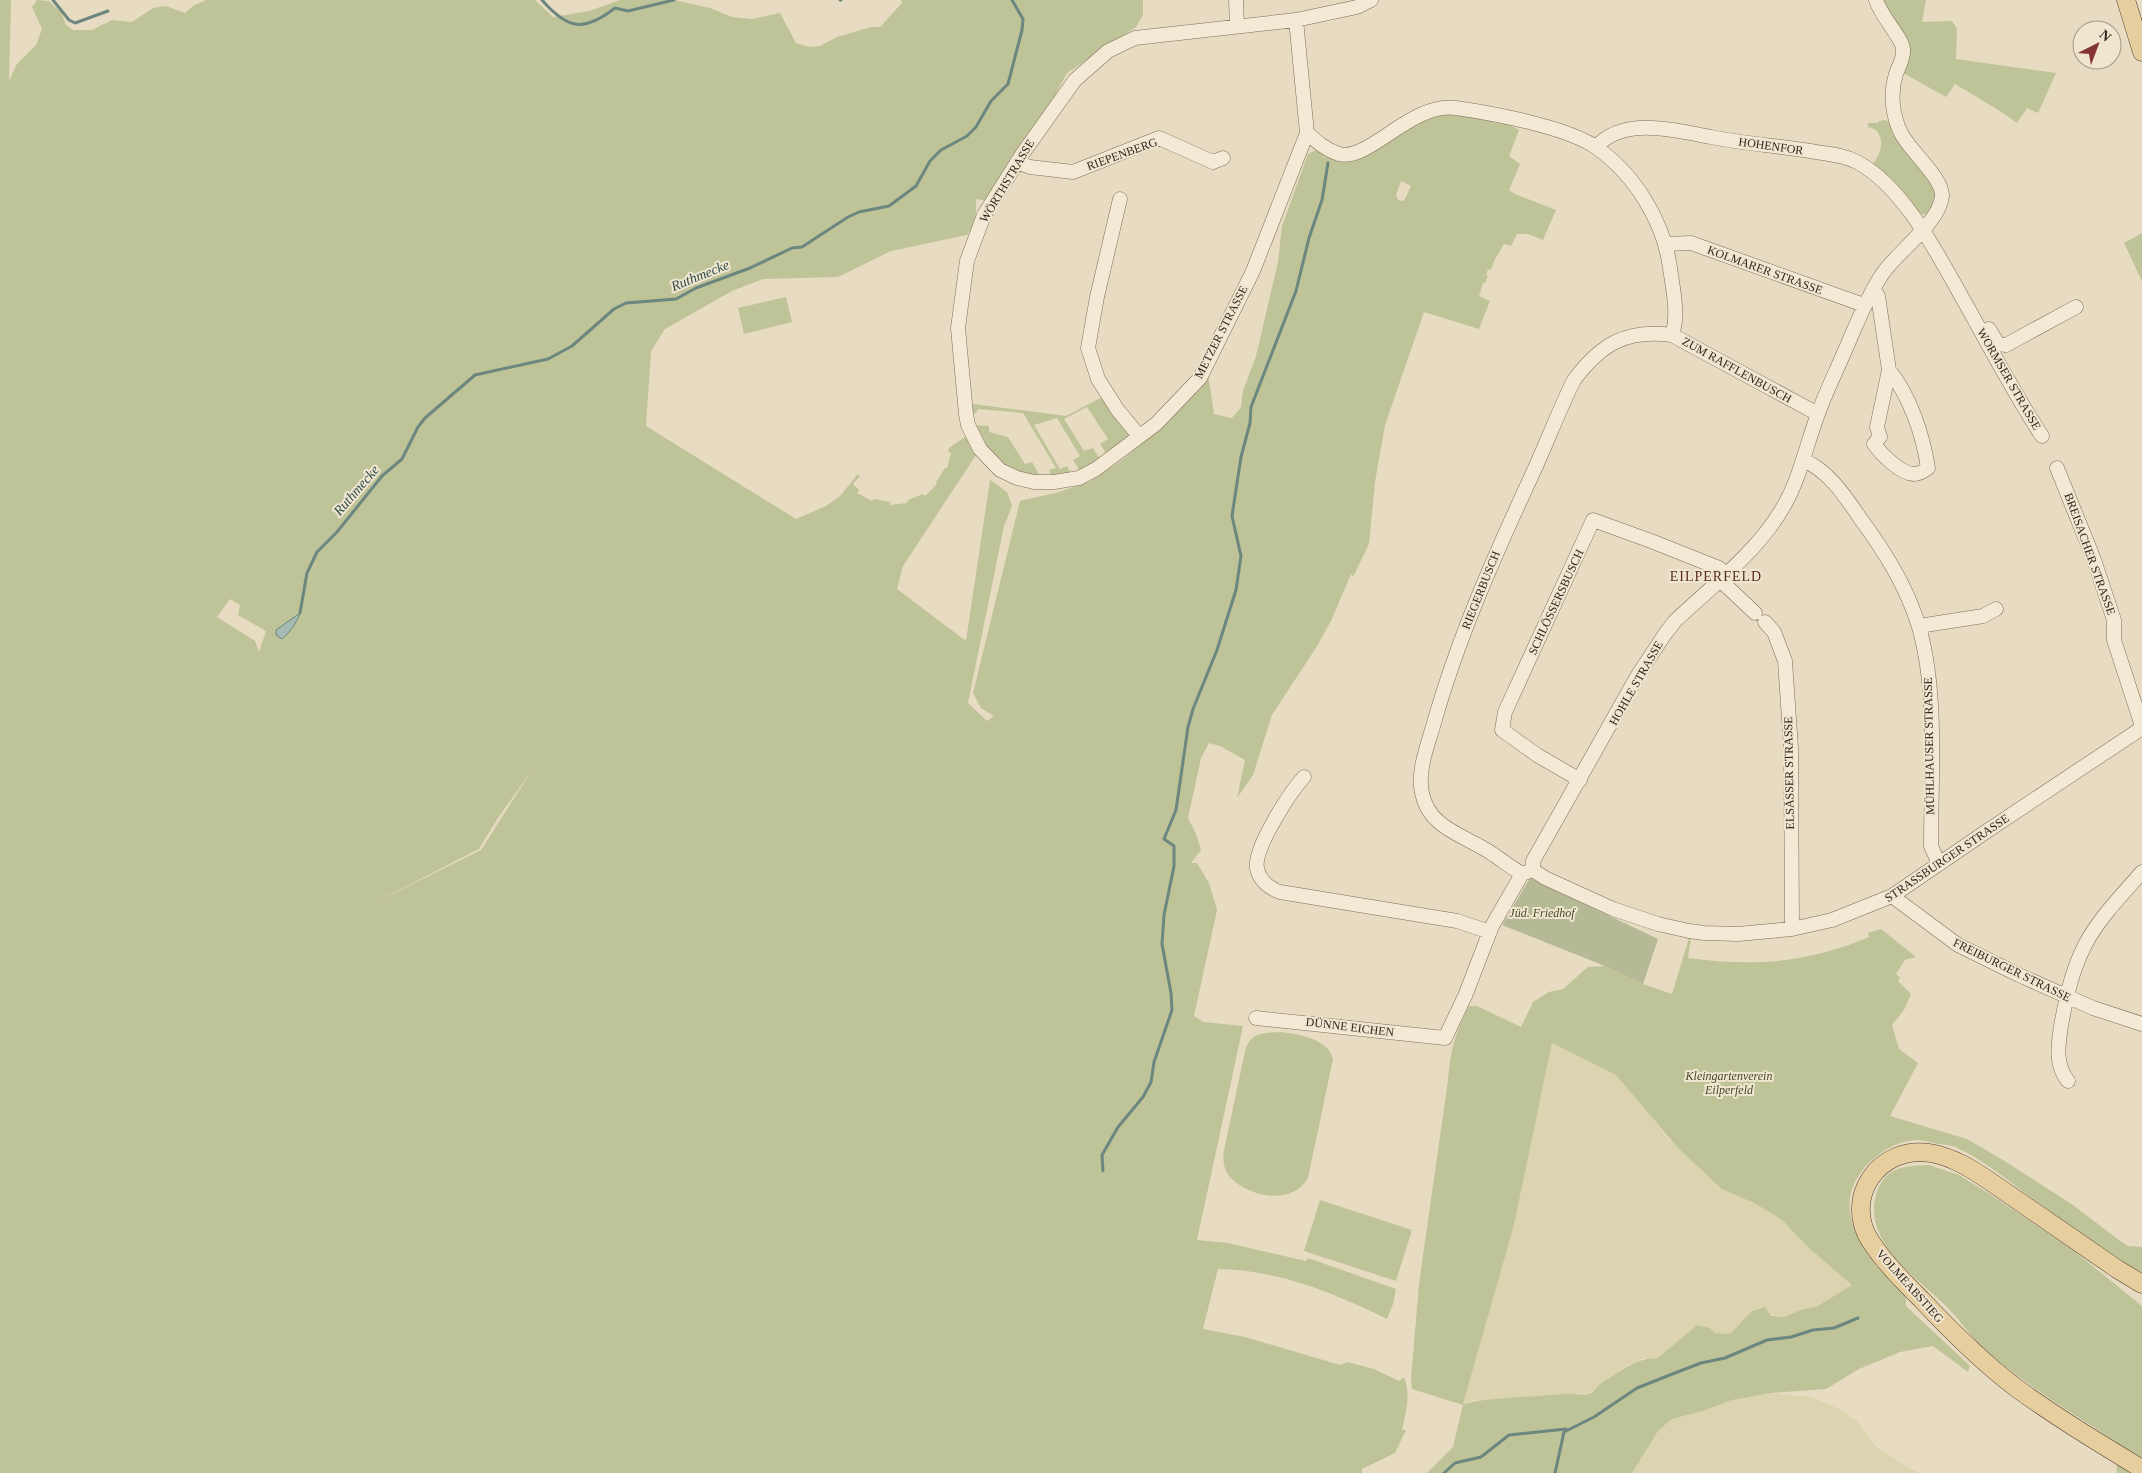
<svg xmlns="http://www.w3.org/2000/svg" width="2142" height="1473" font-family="'Times New Roman',serif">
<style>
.farmland{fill:#dcd4b0}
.green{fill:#bfc398;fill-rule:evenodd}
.cemetery{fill:#b5b996}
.water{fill:#a4bab3;stroke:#6c8780}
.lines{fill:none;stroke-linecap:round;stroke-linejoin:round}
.stream{stroke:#6c8780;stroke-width:3}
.minor-casing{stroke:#7e6d5b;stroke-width:15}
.major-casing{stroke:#4d3c2f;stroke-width:19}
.minor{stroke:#f3e9d4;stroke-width:14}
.major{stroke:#e6ce9e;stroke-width:18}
.labels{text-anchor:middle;stroke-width:4;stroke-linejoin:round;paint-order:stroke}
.street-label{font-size:12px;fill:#30261e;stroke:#f0e6d0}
.park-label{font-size:12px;font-style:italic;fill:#424a27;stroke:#f0e6d0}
.water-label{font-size:14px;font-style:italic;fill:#2f4e4c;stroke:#f0e6d0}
.neighbourhood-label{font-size:14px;letter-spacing:1px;fill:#572d23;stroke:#f0e6d0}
</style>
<rect width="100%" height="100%" fill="#e7dbc2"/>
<path class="farmland" d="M1552,1043l70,35 43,57 13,13 76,55 27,16 28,29 44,37 -38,22 -12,2 -19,8 -32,-6 -22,23 -15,-1 -18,-8 -39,34 -13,-1 -15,6 -8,5 -10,9 -9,4 -13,11 -91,5 -15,4 -9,-2 -12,4 51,-179z
M1771,1393l41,4 29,13 17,12 17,24 27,18 17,9h-287l26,-42 15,-12 30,-8 29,-11z"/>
<path class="green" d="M0,0h11l-2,81 8,-17 19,-19 6,-16 -10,-22 5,-7 12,1 12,11 5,13 7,5h19l20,-10 20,2 21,-14 13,-2 19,7 8,-7 13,-6h329l18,17 36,-6 31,-11h54l36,8 22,9 20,2 28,-6 16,30 13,4 11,-1 17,-9 34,-10h9l22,-24 -1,-3h242v15l-7,12 -69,46 -21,39 -59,89 -11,-2v23l-9,13 -76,16 -53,26 -75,2 -31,12 -67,38 -14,22 -5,75 150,93 30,-13 14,-10 18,-22 2,2 -7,8 6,6 -2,3 15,8 2,-2 16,3v3l17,-2 1,-3 15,-6 2,2 12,-12 -1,-2 9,-14h2l4,-15 -3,-1 1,-4 23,-16 -4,-7 21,1v6l19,5 17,27 7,-2 12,21 -27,-5 -37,-29 -77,117 -6,23 69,52 24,-161 17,12 5,14 -8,20 -36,177 19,18 7,-5 -13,-8 -8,-15 47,-192 39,-9 32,-11 30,-20 48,-40 39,-47 6,40 18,4 9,-11 2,-16 13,-35 22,-94 4,-36 26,-72 8,-4 6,2 3,6 3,-9 12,5 93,-44 67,5 -7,10 6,-6 20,11 -10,26 11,8 -11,26 6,4 41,16 -13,30 -15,-6h-11l-6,12 -7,-2 -10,17 -3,9 -3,-1 -2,6 2,1 -3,7h-2l-4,13 11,5 -11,28 -55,-17 -39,113 -10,57 -6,62 -16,33 -2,-3 -20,47 -14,25 -45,69 -19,60 -16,23 8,-38 -25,-14 -11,-3 -8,15 -13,60 8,16 5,16 -10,13h6l12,20 8,27 -23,106 9,6 40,4 -46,214 31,3 78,18 2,-3 88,31 -3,15 -6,15c-54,-26 -108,-49 -169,-50l-15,60 42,8 95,28 7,-3 27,7 25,12 5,-4c7,17 2,36 -2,53h4l-11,23 -33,16v4h-1362zM1401,181l10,5 -7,15 -6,-1 -2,-5zM230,599l10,6 -2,10 28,16 -7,21 -4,-11 -38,-24zM532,770l-51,80 -111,55 109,-56 19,-31z
M1876,0h50l-4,22 30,-1 5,8 -1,30 100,14 -18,40 -11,-5 -10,15 -17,-12 -45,-27 -9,13 -48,-27 4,-11z
M1884,120l6,2 6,17 35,42 4,12v9l-7,13 -7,-1 -24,-27 -25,-22c8,-10 14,-23 4,-35l-8,-3v-4h10l1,-2z
M2142,233v48l-18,-38z
M786,297l6,25 -48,12 -6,-26z
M1108,394l31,42 -29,23 -10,-15 8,-5 -21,-32 -23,12 20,32 9,-3 10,16 -20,12 -10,-16 7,-4 -23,-38 -23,7 26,44 7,-3 7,13 -20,3 -5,-12 7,-2 -33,-55 -45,-4 -2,4 -10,1 -1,-11 101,13z
M1881,929l35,28 -11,3 -9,14 4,4 -2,3 13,13 -7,16 -12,15 7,24 19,14 -28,53 77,23 36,21 70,45 47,36 8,5 14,1v26c-40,-24 -78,-52 -116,-79 -21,-16 -44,-35 -69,-46 -5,-3 -12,-3 -18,-4 -6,-1 -13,-3 -19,-4 -26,-1 -55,20 -66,44 -19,44 27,84 52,113v9l64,60 -2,6 -35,-26 -33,6 -41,17 -33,20 -55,4 -39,7 -29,11 -31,8 -14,12 -26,42h-205l26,-26 10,-42 -51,-16 -1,-10 8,-95 29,-203c3,-33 6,-45 21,-75h8l44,21 12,-25 16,-10 14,-3 25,-22 17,-1 38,18 29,10 17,-56h2l-3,20c65,9 120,5 181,-21l-1,-4zM1552,1043l64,32 62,73 44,41 32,14 27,16 28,29 43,37 -36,22 -13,2 -19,8 -13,-1 -6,-9 -13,4 -22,23 -15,-1 -5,-5 -13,-3 -39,33c-23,0 -36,13 -55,24 -5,3 -9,10 -14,12 -9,2 -18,-1 -27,0 -33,3 -68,3 -99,10l51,-179z
M1281,1032c16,2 48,7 52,27l-25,119c-16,29 -64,19 -81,-5 -4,-7 -4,-16 -3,-23l22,-103c7,-15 19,-14 35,-15z
M1929,1165l30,10 26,16 88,59 69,56v167h-25l-1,-31c-44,-29 -90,-57 -131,-92 -15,-13 -25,-31 -40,-45 -29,-28 -82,-63 -69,-110 8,-28 27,-29 53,-30z
M1320,1200l92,30 -16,51 -92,-30z"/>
<path class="cemetery" d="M1530,878l128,61 -15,45 -38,-18 -103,-41z"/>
<path class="water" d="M300,613c-4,11 -9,18 -18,26l-6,-4v-5z"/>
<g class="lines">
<path class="stream" d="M53,0l16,20 6,3 33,-12
M542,0c26,30 42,32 73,8l13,3 46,-11
M840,0h1
M300,613l7,-40 10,-21 20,-20 45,-56 20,-17 16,-32 7,-9 50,-43 73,-16 24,-13 42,-37 12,-6 50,-4 20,-11 54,-20 42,-20 10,-1 46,-30 11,-5 30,-6 27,-20 14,-25 11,-11 26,-14 9,-9 15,-26 17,-17 14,-54 1,-11 -11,-19
M1103,1171l-1,-16 16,-28 25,-30 8,-15 3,-20 18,-52 -1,-17 -9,-49 2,-29 10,-49v-20l-10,-7 12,-29 12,-83 5,-18 24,-59 19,-60 5,-34 -9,-40 9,-59 9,-34 1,-16 45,-116 13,-53 13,-38 6,-37
M1444,1473l11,-10 26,-6 28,-22 57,-6
M1555,1473l9,-41 30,-15 43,-29 43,-17 21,-8 24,-5 42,-18 24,-3 22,-7 21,-2 24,-10"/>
<defs>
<path id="minor" d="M1236,0l1,26
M1296,20l11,113 -54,138 -53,107 -44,46 -60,45 -17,9 -25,4h-20l-17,-4 -17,-8 -20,-21 -12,-24 -2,-11 -8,-86 9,-67 17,-46 39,-62 52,-73 33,-29 27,-13 161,-18 61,-13 14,-7
M1307,133c9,8 19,17 32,21 30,8 72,-52 117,-46 35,5 112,19 141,40 38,27 67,74 73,120 3,21 9,48 2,67l146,79
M1596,147c28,-31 78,-17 115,-10 35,7 70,9 105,15 13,2 28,3 41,10 49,26 84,99 111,146 24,43 47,87 74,128
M1017,162l13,5 43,5 86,-34 54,24 10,-4
M1120,199l-23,98 -9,51 10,31 19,30 22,27
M1665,244l26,-1 173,62
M1873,289l5,7 11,74c21,26 34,65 39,98 -4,3 -9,6 -14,6 -13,0 -33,-20 -40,-30l6,-7 -3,-10 12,-57
M1989,329l9,15 8,1 70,-38
M1803,460c25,10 42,36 57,58 25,34 47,69 59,109 19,66 12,151 12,219l8,18
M2057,468l36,89 21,63v20l28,86
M1719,579l36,34
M1765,622l9,10 11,29 6,87 1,181
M1919,626l64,-10 13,-7
M1304,777c-13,14 -51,72 -47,91 2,12 12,20 23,24l177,29 33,11
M1580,780l-43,-25 -35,-25 3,-18 88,-192 58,21 68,27 6,6
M1533,870v-9l105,-186 27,-41 10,-13c36,-34 82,-69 107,-112 18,-29 24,-64 36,-95 7,-20 17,-40 25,-59 12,-27 22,-54 38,-79 14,-23 59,-53 61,-80 1,-18 -33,-46 -41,-63 -9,-18 -11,-40 -5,-59 3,-8 8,-16 7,-25 -1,-12 -22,-32 -27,-49
M1533,870l12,8 68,31 45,15 31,7 15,2 34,1 54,-5 40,-9 60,-24 98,-67 152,-101
M1522,874c-10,-6 -19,-13 -28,-19 -26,-19 -65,-25 -72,-62 -5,-22 6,-49 12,-70 24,-85 60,-166 97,-246 15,-32 27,-65 43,-97 27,-36 52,-51 98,-45
M1892,896l66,49 61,30 74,33 49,16
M1256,1018l189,20 20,-42 27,-70 30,-52 8,-3
M2068,1081c-13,-16 -10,-35 -7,-55 5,-28 11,-56 24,-81 14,-27 37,-50 57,-73"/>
<path id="major" d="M2126,0l16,52
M2142,1284l-25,-15 -126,-87c-19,-13 -38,-25 -61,-29 -51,-8 -88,45 -59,89 14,21 32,39 50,57 29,31 60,62 94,88 41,30 84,56 127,82"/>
</defs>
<use href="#minor" class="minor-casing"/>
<use href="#major" class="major-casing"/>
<use href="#minor" class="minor"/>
<use href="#major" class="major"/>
</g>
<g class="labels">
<g class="street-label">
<text transform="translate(1771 146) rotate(8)" y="4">HOHENFOR</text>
<text transform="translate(1122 154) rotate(-20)" y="4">RIEPENBERG</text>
<text transform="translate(1007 181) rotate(-59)" y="4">WÖRTHSTRASSE</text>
<text transform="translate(1765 270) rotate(20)" y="4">KOLMARER STRASSE</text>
<text transform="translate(1221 332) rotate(-63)" y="4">METZER STRASSE</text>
<text transform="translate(1737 370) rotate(29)" y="4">ZUM RAFFLENBUSCH</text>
<text transform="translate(2009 379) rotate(60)" y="4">WORMSER STRASSE</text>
<text transform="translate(2090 554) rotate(70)" y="4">BREISACHER STRASSE</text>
<text transform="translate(1481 590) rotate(-68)" y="4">RIEGERBUSCH</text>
<text transform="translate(1556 602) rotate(-65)" y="4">SCHLÖSSERSBUSCH</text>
<text transform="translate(1636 683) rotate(-60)" y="4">HOHLE STRASSE</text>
<text transform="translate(1929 746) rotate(-91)" y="4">MÜHLHAUSER STRASSE</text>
<text transform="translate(1789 773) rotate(-91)" y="4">ELSÄSSER STRASSE</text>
<text transform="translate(1947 858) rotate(-34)" y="4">STRASSBURGER STRASSE</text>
<text transform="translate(2012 970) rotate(26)" y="4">FREIBURGER STRASSE</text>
<text transform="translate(1350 1027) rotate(7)" y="4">DÜNNE EICHEN</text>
<text transform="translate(1910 1286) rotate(48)" y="4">VOLMEABSTIEG</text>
</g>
<g class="park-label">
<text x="1542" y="917">Jüd. Friedhof</text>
<text x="1729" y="1080">Kleingartenverein<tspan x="1729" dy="14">Eilperfeld</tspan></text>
</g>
<g class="water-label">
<text transform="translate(700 275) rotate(-22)" y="5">Ruthmecke</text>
<text transform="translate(356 490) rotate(-49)" y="5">Ruthmecke</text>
</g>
<g class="neighbourhood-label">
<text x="1716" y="581">EILPERFELD</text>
</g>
</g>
<g transform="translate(2097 45) rotate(42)"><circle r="24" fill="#f0e6d0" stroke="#a39989"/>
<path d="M0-4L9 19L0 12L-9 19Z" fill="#853335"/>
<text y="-8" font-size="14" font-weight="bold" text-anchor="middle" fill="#30261e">N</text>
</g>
</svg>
